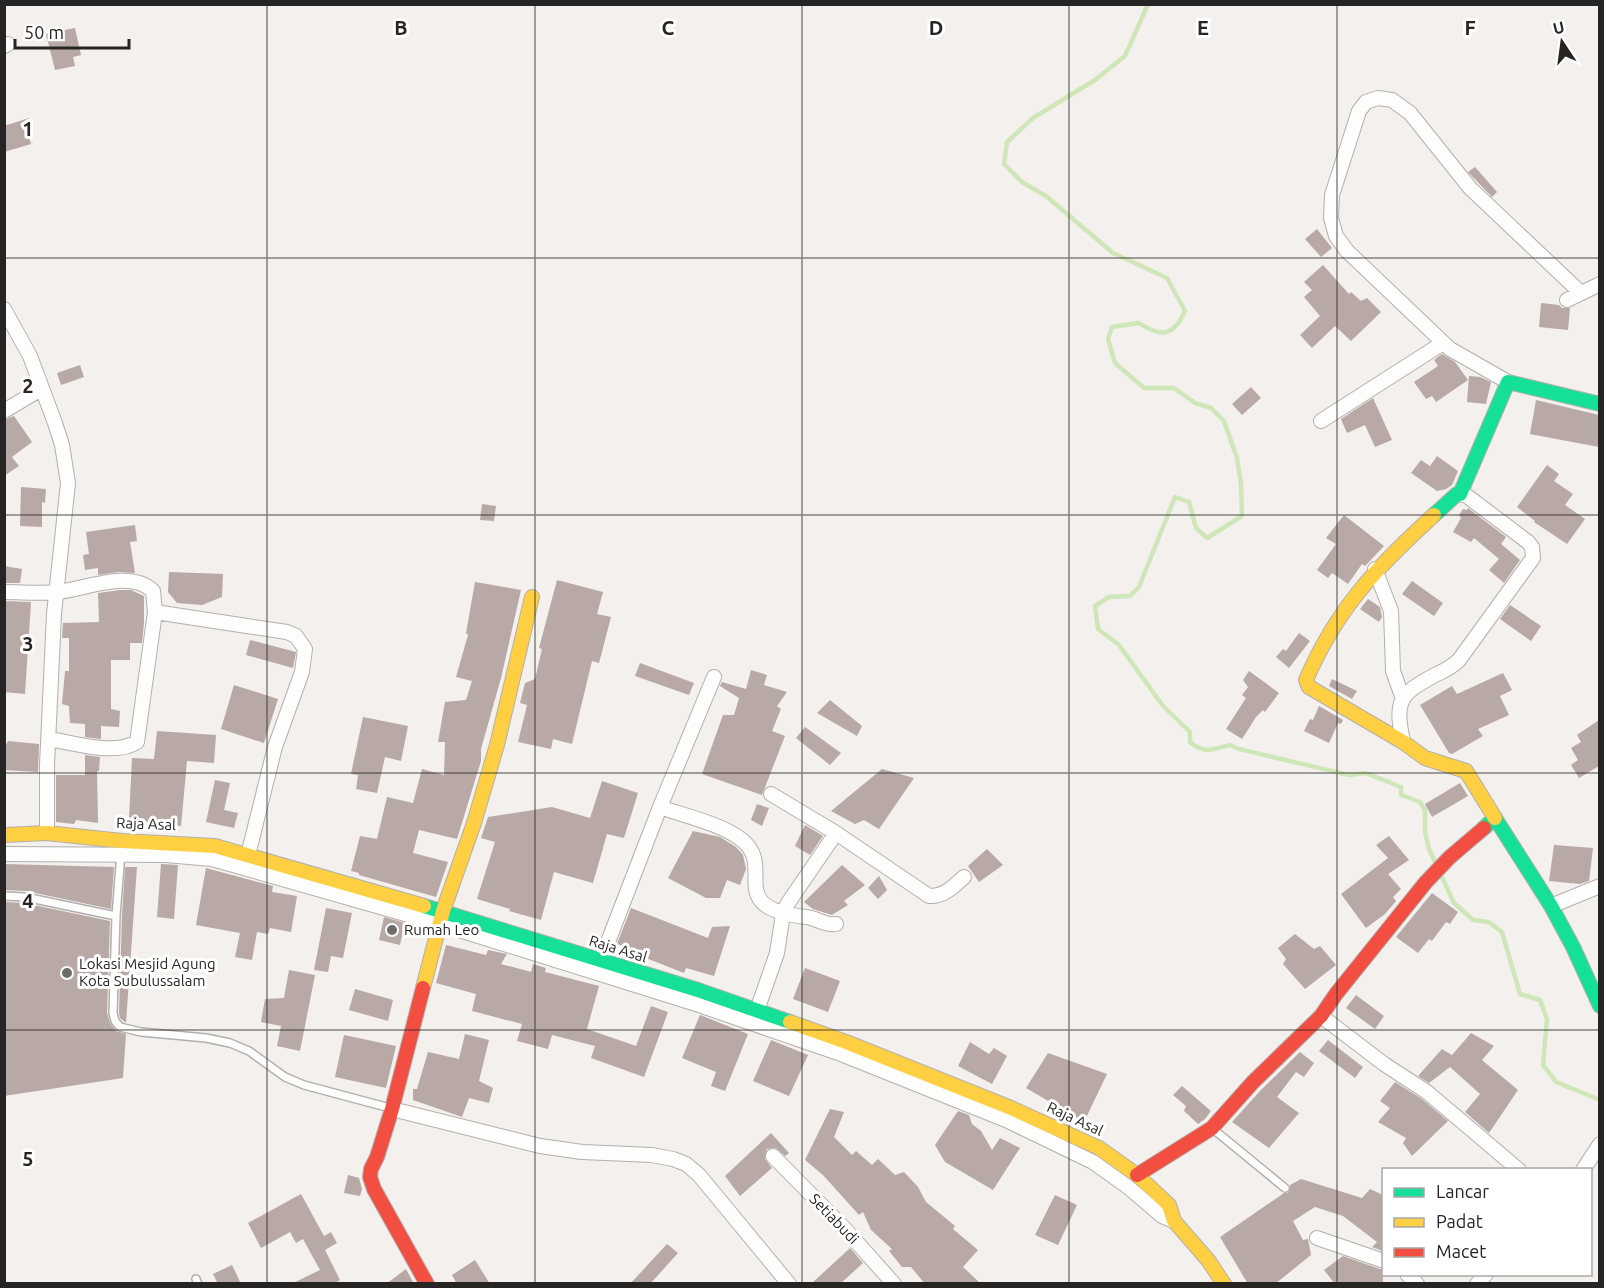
<svg xmlns="http://www.w3.org/2000/svg" width="1604" height="1288" font-family="Ubuntu,sans-serif">
<style>
.lines{fill:none;stroke-linecap:round;stroke-linejoin:round}
.stream{stroke:#cfe7b8;stroke-width:4.5}
.building{fill:#b8a8a6}
.lane-casing{stroke:#b2b0ae;stroke-width:10}
.street-casing{stroke:#b2b0ae;stroke-width:16}
.fast-casing{stroke:#b2b0ae;stroke-width:16}
.slow-casing{stroke:#b2b0ae;stroke-width:16}
.jam-casing{stroke:#b2b0ae;stroke-width:16}
.lane{stroke:#fdfdfc;stroke-width:7}
.street{stroke:#fdfdfc;stroke-width:14}
.fast{stroke:#16e098;stroke-width:14}
.slow{stroke:#ffcf43;stroke-width:14}
.jam{stroke:#f24e42;stroke-width:14}
.grid{fill:none;stroke:#272523;stroke-width:1.5;stroke-opacity:0.55}
.poi-dot{fill:#6e6c6a;stroke:#fff;stroke-width:2}
.labels{text-anchor:middle;stroke-width:6;stroke-linejoin:round;paint-order:stroke}
.street-label{font-size:15px;fill:#272523;stroke:#fff}
.poi-label{font-size:15px;fill:#272523;stroke:#fff;text-anchor:start}
.grid-label{font-size:20px;text-anchor:middle;font-weight:bold;fill:#272523;stroke:#fff;stroke-width:6;stroke-linejoin:round;paint-order:stroke}
</style>
<rect width="100%" height="100%" fill="#f3f0ed"/>
<g class="lines">
<path class="stream" d="M1148,4l-23,52 -30,24 -62,38 -26,24 -3,22 18,18 24,14 67,57 54,25 18,33c-11,25 -24,27 -46,12l-27,4 -4,12 7,24 29,25h30l21,15 16,5 13,13 13,37 4,26 1,32 -35,22 -11,-10 -7,-26 -14,-5 -36,90 -9,9 -21,1 -14,9 3,23 21,16 44,61 27,26v10c15,13 22,7 40,3l9,4 110,26 17,-2 35,14v8l19,7 5,8v22l4,17 7,15
M1441,875l13,28 19,17 16,2 13,10 18,62 20,6 7,19 -4,46 13,17 44,18"/>
</g>
<path class="building" d="M75,28l6,27 -8,2 2,9 -20,4 -9,-36z
M29,118l-2,14 4,12 -27,8v-26z
M1475,167l22,25 -5,5 -24,-25z
M1317,229l15,19 -11,9 -16,-18z
M1323,265l26,29 2,-2 10,9 6,-3 14,14 -30,29 -16,-15 -23,22 -12,-13 20,-19 -16,-19 8,-7 -8,-8z
M1541,303l18,2 3,3h8l-2,22 -29,-3z
M1442,354l13,8 13,18 -32,22 -4,-6 -6,3 -12,-17 24,-16 -4,-6z
M80,365l4,12 -23,8 -4,-12z
M1469,376l11,1 11,5 -5,22 -19,-2z
M1251,387l10,11 -19,17 -10,-11z
M1373,398l19,42 -17,7 -10,-22 -18,8 -6,-14z
M1536,400l63,15v32l-69,-13z
M14,416l18,26 -20,15 7,9 -15,10v-56z
M1437,456l21,15 -6,14 -6,4 -9,2 -26,-18 10,-13 9,6z
M1547,465l12,9 -5,7 19,13 -8,11 20,14 -18,25 -33,-22 1,-1 -18,-14z
M21,487l25,2 -1,14 -3,-1v25l-22,-1z
M482,504l14,2 -2,15 -14,-1z
M1468,508l38,29 -5,7 19,16 -16,23 -15,-13 10,-11 -25,-21 -3,4 -18,-10 8,-14 -2,-3 4,-6 4,1z
M1344,515l40,31 -19,20 -3,-2 -14,20 -16,-11 -4,5 -11,-8 19,-26 -10,-6z
M135,525l2,16 -7,1 5,31 -16,-1 -21,3v-7l-13,2 -2,-15 6,-1 -3,-22z
M4,566l18,3 -2,14h-16z
M169,572l54,2 -1,23 -20,8 -25,-2 -9,-11z
M557,580l46,12 -6,22 14,3 -12,46 -7,-2 -20,83 -19,-5 -2,10 -33,-7 9,-37 -7,-2 5,-20 10,-4 7,-30 -3,-1z
M1412,581l31,22 -9,13 -32,-22z
M475,582l46,8 -20,88 -20,71v12l-24,78 -38,-9 -6,23 35,9 -12,35 -77,-22v-2l-8,-2 9,-35 17,3 10,-42 26,6 9,-34 22,6 1,-33h-7l7,-40 21,-2 6,-19 -16,-4 12,-42 -2,-2z
M120,590h11l13,6v27l-2,20h-12v17h-19v49l9,2 -1,16 -18,-1v13l-16,-2v-13l-15,-1 -1,-17 -7,-2 3,-33h4v-33h-7l1,-15 36,-1 -1,-29z
M1368,599l12,8 2,10 -3,5 -19,-13z
M4,601l27,1 -6,92 -21,-2z
M1510,605l31,21 -10,15 -31,-22z
M1299,633l11,8 -21,27 -13,-11 7,-8 3,2z
M250,640l46,12 -3,16 -47,-13z
M640,663l54,20 -5,12 -54,-19z
M751,670l16,5 -3,10 23,7 -10,14 4,3 -9,22 13,5 -23,59 -60,-21 21,-59h11l5,-17 -19,-12 2,-4 24,7z
M1249,671l30,22 -14,19 -2,-2 -7,7 -14,22 -16,-10 20,-31 -4,-3 6,-8 -5,-7z
M1503,673l9,17 -12,6 9,19 -31,14 5,7 -31,18 -3,-1 -29,-48 32,-19 5,8z
M1332,679l25,12 -5,8 -23,-13z
M234,685l44,14 -14,44 -43,-14z
M830,700l32,26 -5,10 -40,-23z
M1319,706l24,14 -2,4 -3,-1 -9,20 -25,-12 6,-12 3,1z
M363,717l45,9 -7,35 -16,-4 -8,36 -21,-4 2,-14 -7,-1z
M1599,720v46l-20,12 -8,-13 7,-5 -7,-12 10,-6 -4,-7z
M805,727l36,26 -11,12 -34,-27z
M157,731l59,4 -2,28 -27,-2 -6,65 -52,-7 3,-61 22,1z
M8,741l31,3 -1,28 -34,-2 1,-23z
M85,755l15,2 -1,14h-2l1,52 -22,-3 -2,4 -18,-2v-47h29z
M882,769l32,9 -35,51 -15,-9 -9,4 -24,-13z
M215,780l15,3 -6,27 14,3 -4,15 -28,-6z
M602,781l36,12 -14,45 -17,-4 -14,49 -39,-11 -13,48 -32,-9 1,-2 -33,-10 18,-57 -14,-4 7,-21 64,-10 38,11z
M1460,783l8,13 -36,21 -7,-13z
M757,804l12,4 -7,18 -11,-6z
M805,825l18,11 -13,19 -15,-9z
M693,831l27,6 16,10 7,8 3,14 -6,16 -13,-5 -7,18h-14l-38,-20z
M1389,836l20,24 -21,14 13,15 -8,8 3,4 -11,13 -19,14 -25,-34 47,-36 -12,-13z
M1554,845l39,3 -4,33 -9,3 -31,-3z
M987,849l16,16 -24,17 -11,-16z
M4,864l110,3 -3,42 -85,-18 -22,-1z
M161,864l17,1 -4,54 -17,-2z
M842,865l23,20 -21,16 4,4 -16,10 -19,-6 -9,-7z
M125,867h12l-11,156 -6,-5 -1,-6 3,-96z
M206,868l67,18 -1,6 25,4 -6,36 -21,-4 -2,6 -11,-2 -5,28 -17,-3 5,-24 -44,-8z
M879,876l8,14 -9,9 -10,-11z
M1432,893l26,19 -8,12 -4,-2 -14,19 -3,-2 -11,14 -22,-16z
M4,902l20,1 86,18 -3,92 3,10 6,8 10,3 -3,44 -119,18z
M326,908l26,5 -9,45 -12,-2 -3,16 -14,-2z
M631,908l77,30 4,-11 18,-1 -16,50 -28,-8 -2,5 -38,-15 1,-4 -30,-10z
M384,917l21,6 -5,22 -21,-5z
M1295,934l19,15 6,-3 16,19 -31,24 -22,-25 3,-5 -8,-11z
M446,945l40,10 2,-5 19,4 -6,10 30,8 2,-8 13,4 -1,4 54,14 -12,43 49,17 15,-40 17,6 -24,65 -53,-19 4,-12 -43,-11 -4,14 -31,-8 5,-17 -50,-13 4,-17 -40,-11z
M805,968l35,13 -12,31 -35,-13z
M289,970l26,5 -15,76 -23,-5 4,-20 -20,-4 4,-23 19,-1z
M355,989l38,11 -5,21 -39,-11z
M1356,995l28,21 -9,13 -29,-21z
M700,1015l48,19 -23,57 -14,-5 5,-14 -34,-14z
M1471,1033l23,13 -12,14 36,30 -29,43 -24,-21 15,-18 -30,-27 -21,16 -11,-7 24,-27 10,6z
M465,1034l24,6 -10,41 14,7 -4,15 -20,-5 -7,19 -49,-17v-11h4l11,-37 31,7z
M344,1035l52,11 -10,42 -51,-11z
M771,1040l37,15 -19,41 -36,-15z
M1328,1040l35,27 -8,11 -36,-27z
M970,1042l19,12 5,-6 13,8 -15,28 -34,-18z
M1300,1052l14,11 -10,14 -8,-5 -19,25 22,16 -30,35 -37,-26 29,-32z
M1048,1053l59,21 -23,48 -58,-34z
M1395,1082l27,17 26,22 -36,35 -9,-13 3,-5 -28,-16 12,-14 -10,-7z
M1182,1086l29,25 -6,8 -7,5 -14,-13 2,-5 -13,-11z
M830,1109l14,3 -10,25 18,18 4,-4 16,14 6,-6 17,16 9,-3 14,15 8,15 29,24 -2,3 25,21 -15,17 18,17h-56l-14,-17h-9l-13,-16 3,-2 -21,-19 -8,-18 -4,3 -36,-40 -18,-15z
M958,1111l11,4 3,9 9,7 11,19 8,-12 20,10 -27,42 -48,-28 -10,-17z
M771,1133l18,20 -4,3 -9,-8 -9,1 -2,10 7,9 -32,28 -15,-20z
M348,1175l11,3 3,11 -2,7 -16,-3z
M1301,1179l61,19 8,-9 13,6v56l-11,-4 5,-5 -34,-26 -28,-9 -22,14 10,19 5,-1 3,16 -36,29h-27l-28,-47 64,-44h4l2,-4v-4z
M301,1194l23,42 7,-4 6,11 -12,7 15,30 -7,4h-42l29,-14 -17,-31 -7,4 -6,-11 -29,16 -13,-25z
M1055,1195l22,10 -19,40 -23,-10z
M667,1244l11,9 -28,31h-20z
M850,1248l13,15 -23,21h-29z
M1343,1256l40,14v14h-48l-11,-14z
M475,1260l15,24h-33l-5,-9z
M232,1265l9,19h-23l-5,-10z
M406,1269l8,15h-28z"/>
<g class="lines">
<defs>
<path id="lane" d="M121,852l-5,64 -3,97 2,8 5,6 21,5 65,6 24,5 19,8 36,26 19,8 86,23
M4,896l21,1 91,19
M1213,1129l72,59
M196,1279l2,5"/>
<path id="street" d="M4,46l4,-2
M1567,300l33,-16
M4,309l26,47 25,67 7,22 6,38 -14,131 -7,151v68
M1508,382l-58,-33 -103,-98 -11,-15 -5,-18 1,-23 27,-84 7,-9 12,-4 14,2 18,13 60,75 111,105
M4,411l37,-22
M1321,421l122,-78
M1375,569l16,42 2,60 10,28
M4,592c18,0 36,2 53,0 29,-3 73,-23 96,-1l2,21 -18,130c-22,14 -63,1 -88,-3
M155,612l132,20 9,4 9,13 -3,23 -27,75 -27,108
M1403,742c-8,-41 -5,-47 32,-67 9,-4 17,-8 24,-15l74,-102 -1,-11 -4,-5 -61,-46 -7,-2
M771,794l65,39
M660,807c25,9 62,17 82,33 35,28 -20,68 64,77 11,1 19,9 30,7
M4,854l162,1 46,4 228,65 253,79 148,51 165,66 87,42 35,25 34,29 12,5
M1551,906l49,-20
M601,960l59,-153 54,-130
M1321,1016l63,48 43,28 92,78
M754,1019l23,-66 6,-39 5,-11 48,-70 93,63c15,1 25,-10 35,-19
M392,1109l148,37 42,6 70,3 21,4 13,5 13,11 90,109
M773,1156l72,73 49,55
M1583,1170l17,-26
M1317,1238l67,23
M1407,1274l10,10
M1477,1284l9,-10"/>
<path id="fast" d="M1434,515l23,-21h3l48,-112 92,22
M1484,828l11,-10 56,88 22,41 27,59
M424,906l274,84 92,32"/>
<path id="slow" d="M1434,515c-57,52 -97,93 -128,165l3,7 94,55 22,16 41,13 29,47
M4,835l43,-2 75,8 93,5 209,60
M423,988l20,-77 31,-88 23,-78 35,-148
M790,1022l56,20 165,66 88,40 38,27 32,30 5,16 34,39 16,24"/>
<path id="jam" d="M423,988l-31,121 -15,48 -6,12 -1,8 4,12 53,95
M1137,1175l75,-47 41,-46 68,-66 15,-22 90,-112 24,-25 34,-29"/>
</defs>
<use href="#lane" class="lane-casing"/>
<use href="#street" class="street-casing"/>
<use href="#fast" class="fast-casing"/>
<use href="#slow" class="slow-casing"/>
<use href="#jam" class="jam-casing"/>
<use href="#lane" class="lane"/>
<use href="#street" class="street"/>
<use href="#fast" class="fast"/>
<use href="#slow" class="slow"/>
<use href="#jam" class="jam"/>
</g>
<path class="grid" d="M267,4v1280M535,4v1280M802,4v1280M1069,4v1280M1337,4v1280M4,258h1596M4,515h1596M4,773h1596M4,1030h1596"/>
<g class="poi-dot">
<circle cx="392" cy="930" r="6"/>
<circle cx="67" cy="973" r="6"/>
</g>
<g class="labels">
<g class="street-label">
<text transform="translate(146 824) rotate(2)" y="5">Raja Asal</text>
<text transform="translate(618 949) rotate(17)" y="5">Raja Asal</text>
<text transform="translate(1075 1119) rotate(25)" y="5">Raja Asal</text>
<text transform="translate(834 1219) rotate(46)" y="5">Setiabudi</text>
</g>
<g class="poi-label">
<text x="404" y="935">Rumah Leo</text>
<text x="79" y="969">Lokasi Mesjid Agung<tspan x="79" dy="17">Kota Subulussalam</tspan></text>
</g>
</g>
<g class="grid-label">
<text x="401" y="35">B</text>
<text x="668" y="35">C</text>
<text x="936" y="35">D</text>
<text x="1203" y="35">E</text>
<text x="1470" y="35">F</text>
<text x="28" y="136">1</text>
<text x="28" y="393">2</text>
<text x="28" y="651">3</text>
<text x="28" y="908">4</text>
<text x="28" y="1166">5</text>
</g>
<rect width="1604" height="1288" fill="none" stroke="#272523" stroke-width="12"/>
<rect x="1382" y="1168" width="210" height="108" fill="#ffffff" stroke="#a9a8a7" stroke-width="1.5"/>
<rect x="1394" y="1188" width="30" height="9" fill="#16e098" stroke="#a9a8a7" stroke-width="1.5"/>
<text x="1436" y="1198" font-size="18" fill="#272523">Lancar</text>
<rect x="1394" y="1218" width="30" height="9" fill="#ffcf43" stroke="#a9a8a7" stroke-width="1.5"/>
<text x="1436" y="1228" font-size="18" fill="#272523">Padat</text>
<rect x="1394" y="1248" width="30" height="9" fill="#f24e42" stroke="#a9a8a7" stroke-width="1.5"/>
<text x="1436" y="1258" font-size="18" fill="#272523">Macet</text>
<g transform="translate(1562 42) rotate(347)" stroke="#ffffff" stroke-width="4.5" paint-order="stroke">
<path d="M0-4.5L10 22L0 15L-10 22Z" fill="#272523"/>
<text y="-9" font-size="16" font-weight="bold" text-anchor="middle" fill="#272523">U</text>
</g>
<path d="M15 39v9h114v-9" fill="none" stroke="#272523" stroke-width="3"/>
<text x="24" y="39" font-size="18" fill="#272523" stroke="#ffffff" stroke-width="4.5" paint-order="stroke">50 m</text>
</svg>
